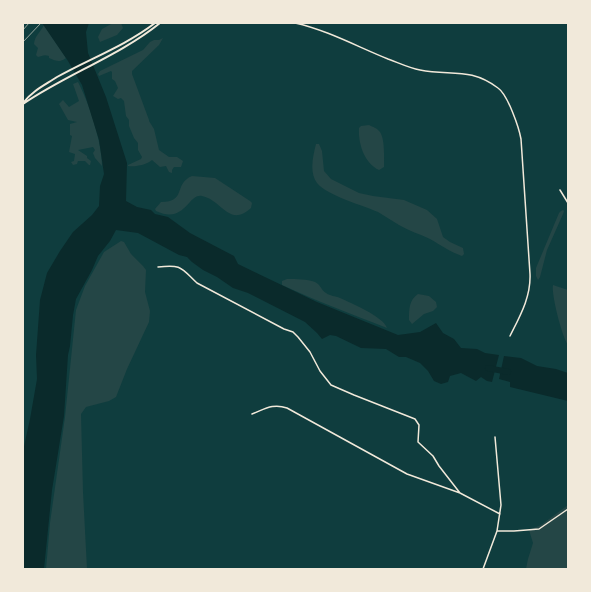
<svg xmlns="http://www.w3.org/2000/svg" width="591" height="592" font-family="'PT Sans Narrow',sans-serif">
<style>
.green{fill:#244646}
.water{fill:#0a2a2b}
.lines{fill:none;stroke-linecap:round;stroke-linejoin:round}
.river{stroke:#0a2a2b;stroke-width:6}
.minor{stroke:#f1e9da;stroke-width:1.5}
.secondary{stroke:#f1e9da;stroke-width:2}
.rail{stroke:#97a49c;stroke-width:1}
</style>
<rect width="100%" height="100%" fill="#0f3d3e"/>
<path class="green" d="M113,23h8l2,5 -6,7 -17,7 -2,-5 4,-8z
M44,25l22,33c-7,5 -9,3 -17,0v-2c-5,-2 -7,0 -11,1l-2,-2 2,-7 -4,-4c1,-9 6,-11 10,-19z
M163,38l-4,7 -27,26v3l17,46v1l5,8 5,21 10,7h8l6,4 -2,6h-7l-2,3v3l-3,-1 -3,-6 -6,1 -8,-7c-6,5 -16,7 -24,6v-1l13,-6 1,-2 -4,-7v-7l-4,-5 -5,-12v-6l-3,-4 -2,-15 -3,-3 -3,1 -5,-3 5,-8 -3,-7 -3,-2v-7l-1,-1 -12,5 -1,-2 2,-3 43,-21 7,-8 4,-2h5z
M78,82c11,21 24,60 24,84l-7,-8 -2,-5 2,-3 -2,-3 -15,3 9,6v2l4,3 -1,4h-1l-4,-4h-7l-1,3 -4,1 -2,-3 3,-1 1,-7 -6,-2 3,-16 -2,-1v-11l7,-2 -9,-2 -9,-16 4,-4 6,7 10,-6 -6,-17z
M369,125c4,2 8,3 11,7 5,7 4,26 4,35l-5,3c-15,-7 -21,-27 -20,-42l2,-2z
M316,144h3l3,7 2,20 7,8 28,14 14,3 31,4 23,10 10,9 6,18 7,5 13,6 1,6 -2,2c-12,-4 -21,-11 -32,-17 -10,-5 -21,-8 -31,-14 -7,-4 -14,-9 -21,-13 -16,-7 -50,-16 -61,-29 -8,-11 -4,-27 -1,-39z
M192,176l23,2 35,23 2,2 -1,5c-22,20 -29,-8 -49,-12 -14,-3 -17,29 -46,15l-1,-2 6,-7c26,0 12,-18 31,-26z
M563,210l1,1 -1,3 -16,36 -7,27 -2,3 -2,-4v-8l23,-55 2,-2z
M121,241l3,1 7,12 12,12 3,4 -1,22 5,19 -1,11 -22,47 -11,28 -7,4 -23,6 -5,7 2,78 4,77h-41l4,-46 15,-106 11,-107 9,-24 19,-34z
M287,279c9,0 20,0 28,3 6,3 6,8 11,11 4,3 9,3 14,5 11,5 44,19 47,30 -35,-14 -71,-27 -105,-43v-4z
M553,285l15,5v55c-6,-8 -17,-51 -15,-60z
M418,294l11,2 7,6 1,5 -4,4 -9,3 -12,10 -3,-4c0,-11 0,-20 9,-26z
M568,505v64h-42l2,-10 5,-16 -4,-13 12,-5z"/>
<path class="water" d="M42,23h47l-3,9 2,21 18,44 21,66 -1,38 11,6 14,3 4,4 13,3 22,16 44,23 4,8 79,38 81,33 22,-3 16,-9 7,10 11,6 7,9 16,1 8,4 14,2 -7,27 -5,-1 -6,-4 -5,4 -15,-8 -11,3 -2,6 -7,2 -7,-3 -6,-10 -8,-8 -14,-6h-7l-13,-8 -25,-1 -25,-12 -6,-1 -8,4 -5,-6 -12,-11 -57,-29 -15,-5 -16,-11 -14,-7 -11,-8 -5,-5 -8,-2 -41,-22 -22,-3 -6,11 -12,15 -6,14 -16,29 -3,16 -3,31 -2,9 -4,61 -12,74 -8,79h-21v-118l7,-32 7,-40 -1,-24 4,-55 7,-27 13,-22 13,-19 19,-17 7,-9 1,-20 4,-12 -5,-34 -17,-55 -14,-24z
M504,356l17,2 16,8 19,3 12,4v28l-58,-14v-5l-11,-3z"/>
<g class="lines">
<path class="river" d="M488,368l20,4"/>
<path class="minor" d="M295,23c32,7 63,24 93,36 11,4 21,9 32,11 31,6 50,-3 78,18 10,7 21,40 23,51l9,135c1,23 -10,42 -20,62
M560,190l8,13
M158,267c24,-3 23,1 39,16l87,46 9,3 5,5 12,15 10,19 11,14 23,10 61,24 4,6 -1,17 15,14 6,10 21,27
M252,414c13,-5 21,-11 35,-6l120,66 53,19 40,21
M497,531h17l25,-2 29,-20
M483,569l14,-38 4,-26 -6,-68"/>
<path class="secondary" d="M23,103c9,-12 22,-18 34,-26 32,-18 68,-31 98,-54
M23,104c44,-30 96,-48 137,-81"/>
<path class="rail" d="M23,30l6,-7
M23,42l18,-19"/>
</g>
<rect width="591" height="592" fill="none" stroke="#f1e9da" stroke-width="48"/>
</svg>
